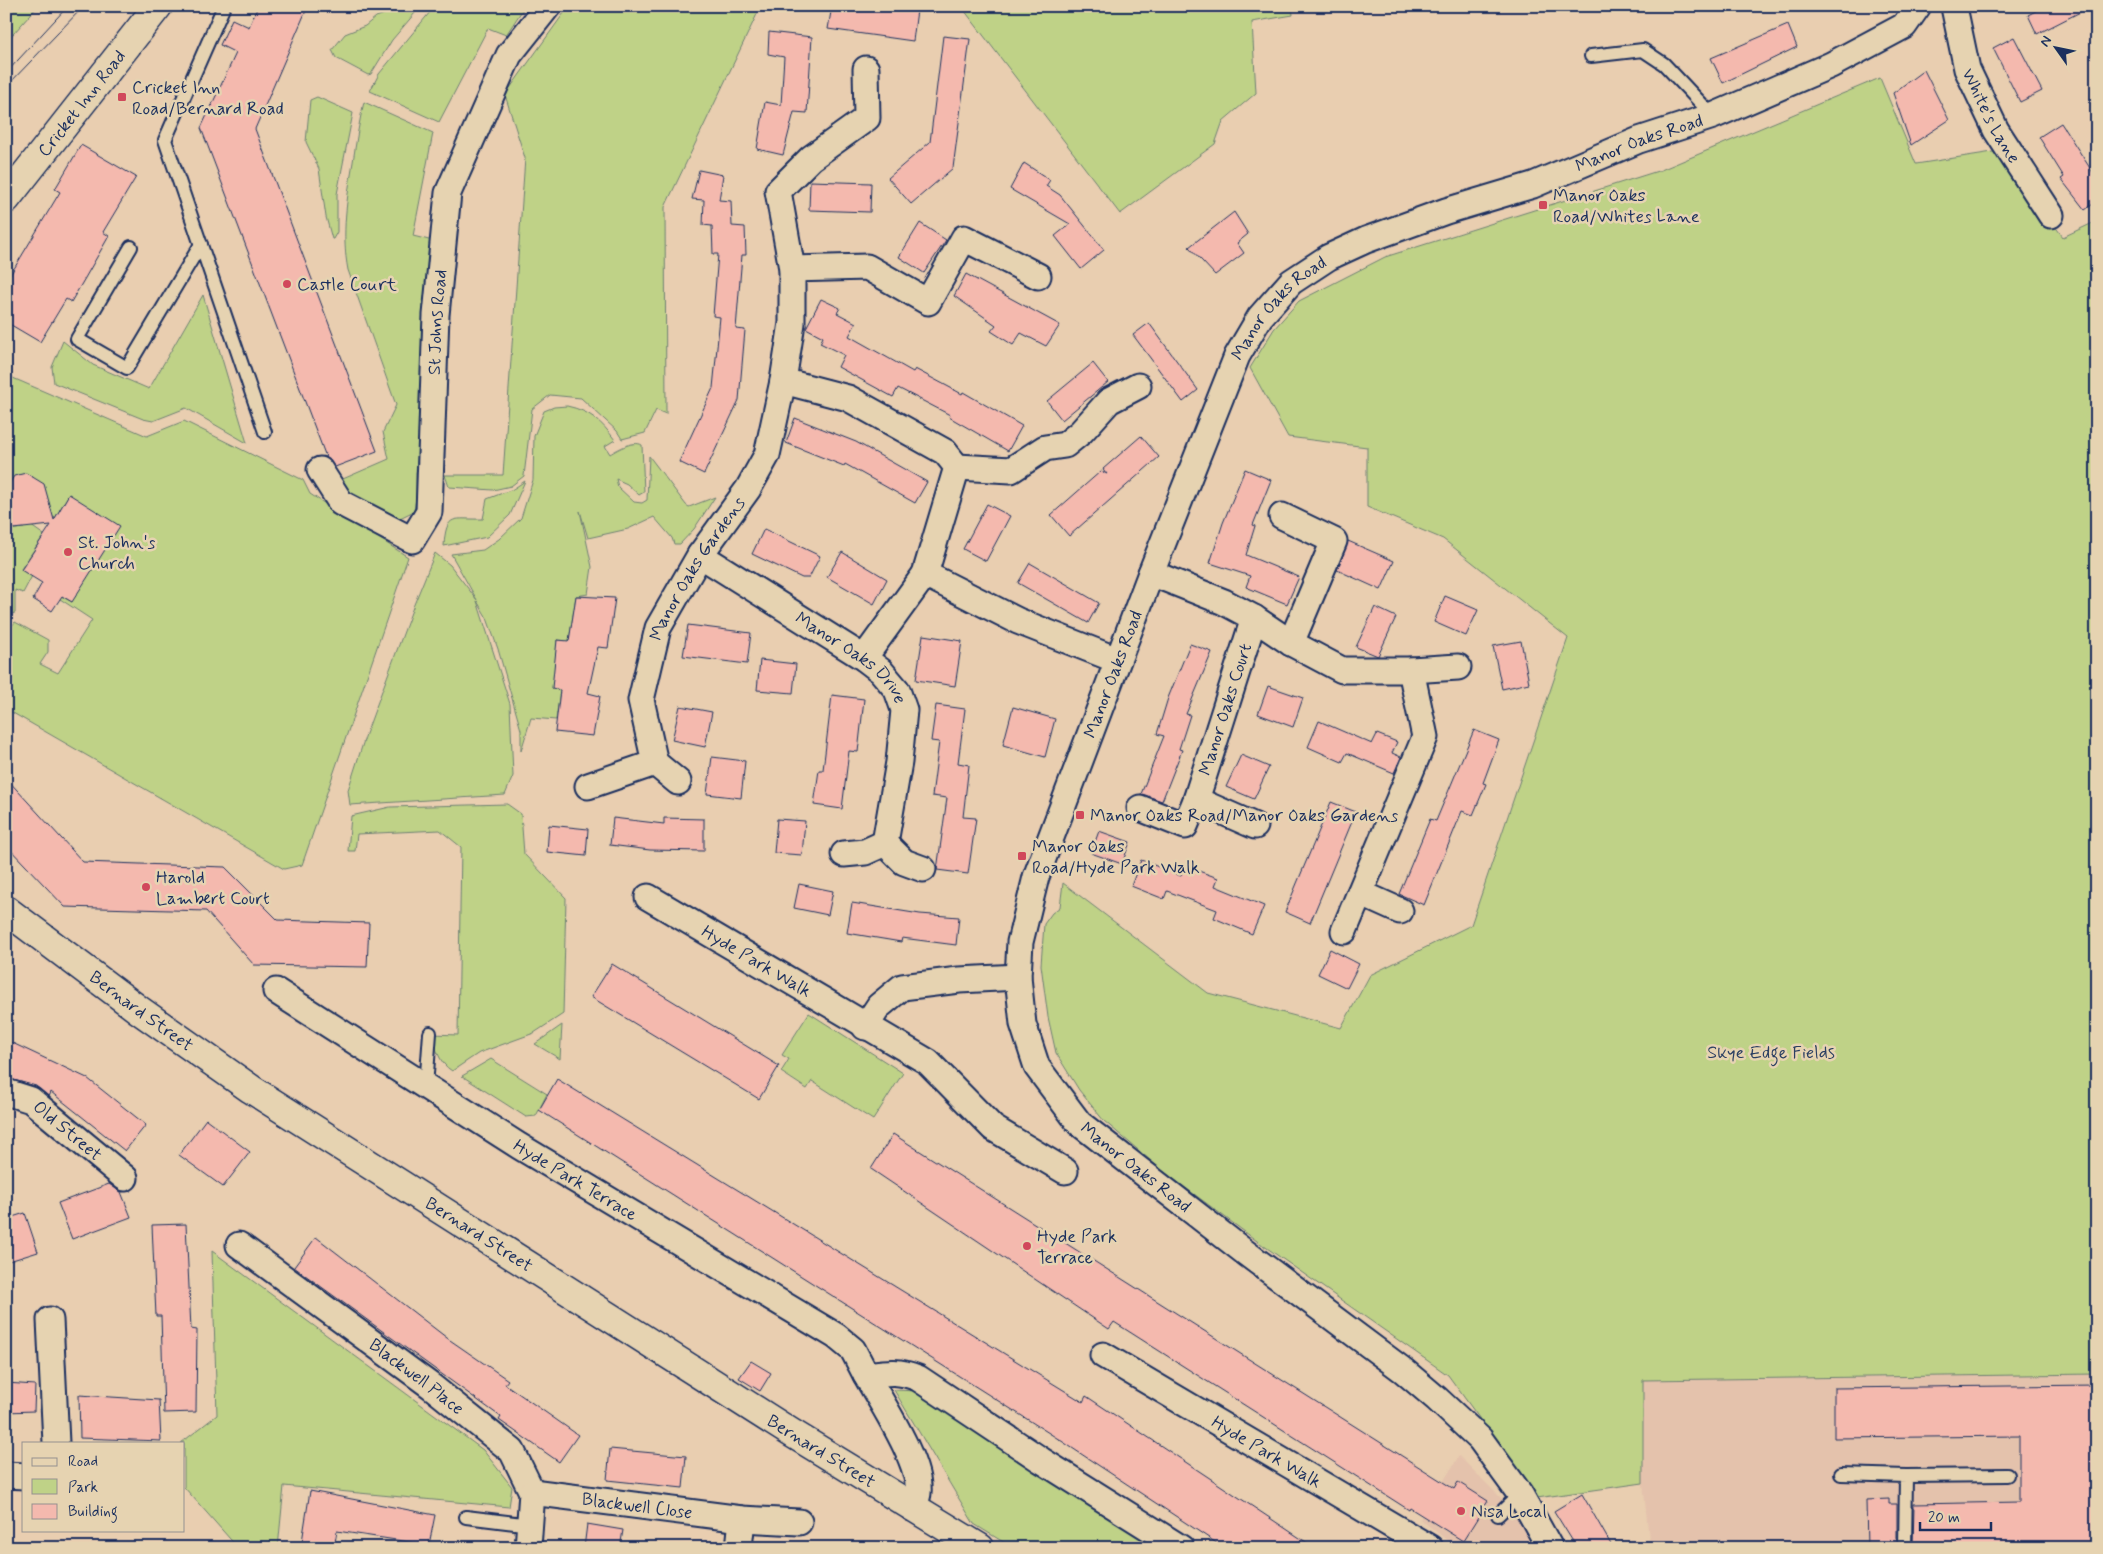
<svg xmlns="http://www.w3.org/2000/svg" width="2103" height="1554" font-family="Mynerve,sans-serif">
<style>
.built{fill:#e4c2ac}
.green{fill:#bfd287;stroke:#6d8072}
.building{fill:#f4b9ae;stroke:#1b2f5e}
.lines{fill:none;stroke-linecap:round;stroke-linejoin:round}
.service-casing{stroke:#1b2f5e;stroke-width:16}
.minor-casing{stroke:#1b2f5e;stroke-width:29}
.tertiary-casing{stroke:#1b2f5e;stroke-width:31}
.secondary-casing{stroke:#1b2f5e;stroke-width:31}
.service{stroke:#e6d3b1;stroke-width:12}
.minor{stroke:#e6d3b1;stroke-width:25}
.tertiary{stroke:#e6d3b1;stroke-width:28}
.secondary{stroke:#e6d3b1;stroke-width:28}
.tram{stroke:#1b2f5e;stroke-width:1}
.poi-dot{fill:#d1495b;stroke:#e6d3b1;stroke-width:2}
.labels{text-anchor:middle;stroke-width:5;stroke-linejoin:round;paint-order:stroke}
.poi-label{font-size:18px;fill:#1b2f5e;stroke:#e6d3b1;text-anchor:start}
.street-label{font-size:18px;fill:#1b2f5e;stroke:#e6d3b1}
.park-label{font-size:18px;fill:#2b3f62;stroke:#e6d3b1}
</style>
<rect width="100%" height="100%" fill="#e9ceb0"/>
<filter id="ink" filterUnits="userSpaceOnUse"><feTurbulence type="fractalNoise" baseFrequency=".02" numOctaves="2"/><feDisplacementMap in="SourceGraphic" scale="10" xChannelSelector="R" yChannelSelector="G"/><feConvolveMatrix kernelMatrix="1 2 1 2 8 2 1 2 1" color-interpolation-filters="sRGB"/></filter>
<g filter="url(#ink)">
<path class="built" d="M2097,1374v174h-447l-7,-65v-103z
M1459,1456l48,48 32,44h-82l-37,-29z"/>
<path class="green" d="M6,6h32l-32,36z
M406,6h15l-29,34 -21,34 -3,1 -32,-17 -4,-8 13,-16 20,-8 11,-9z
M435,6h90l-19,29 -18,-7 -49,94 -69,-31 9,-17z
M569,6h196l-6,4 -94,197 1,207 -10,-4 -11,23 -23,6 -5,-8 -36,-33 -31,-3 -18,14 -8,67 -13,10 -18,4 -44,-3 -4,-12h58l22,-317 -20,-63z
M961,6h331l1,9 -41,7 4,71 -33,28 -8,23 -95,70z
M1880,78l36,86 83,-13 64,86 34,-16v1153l-454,6v103l-106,15 -89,-123 -191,-134 -94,-70 -59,-50 -25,-31 -23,-37 -8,-36 -7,-52 3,-41 8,-11 8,-6 3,-24 145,110 133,35 29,-53 101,-50 97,-287 -125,-99 -76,-32v-60l-79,-10 -38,-69 24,-39 25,-28 86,-44 276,-87z
M317,97l36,16 -16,81v38l-4,7h-1l-6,-22 -7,-48 -13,-27 4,-42z
M364,102l69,31 -20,103 20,5 -17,232v25l-2,13 -16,8 -54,-21 -8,-16 53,-23 -6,-27 13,-27 -48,-135c-7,-36 -1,-72 5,-108 3,-20 6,-40 11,-60z
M203,295l44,148 -61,-35 -33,13 -10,-2 -89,-36 -2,-16 11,-26 30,24 56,24z
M6,375l141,61 37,-15 119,59 7,14 98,63 -106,308 -18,4 -278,-160v-81l5,-1 4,-5 33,18v12l-8,12 18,9 34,-53 -32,-21 1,-3 11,6 -3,-108 -14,24 -49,-29z
M567,406c23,5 34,15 48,34l-10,6 5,8c8,-5 24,-14 32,-9l2,47 -5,3 -12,-11 -11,-5 2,8 16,15 8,1 5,-3 2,-44 37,49 3,2 26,-10 -21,32 -14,15h-6l-2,-6 -18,-21 -26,12 -40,9 -8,-27 12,56 -4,27 -12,2 -7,45 -12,-1 3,50 -4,30 -25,-2 -10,33v-21l-23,-81 -11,-31 -10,-17 33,103 3,72 -8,19 -155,10 -2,-15 18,-56 47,-127 22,-54 15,12 27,35 -26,-46 32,-4 16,-11 22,-21 12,-38 1,-44 10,-25 10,-4z
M525,481l-15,34 -23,22 -43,9c2,-34 10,-26 39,-27l4,-20 26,-10z
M27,523l17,12 -23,34 11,7 -9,17 -8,-3v23l-9,2v-90l8,4 10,-1z
M507,804l14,10 3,40 42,44 -3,116 -29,19 -55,20 -27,18c-13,-8 -16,-22 -20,-37l26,1 3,-188 -21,-17 -83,4 -2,17h-7l3,-35 39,-9z
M809,1013l94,60 -30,47 -61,-39 -5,8 -26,-17 8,-13 -7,-4z
M562,1025l-2,34 -25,-15z
M491,1059l56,35 -11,22 -10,1 -64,-41z
M212,1251l271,199 29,37 -3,20 -225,-21 -6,62h-40l-54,-61v-44h-3l36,-28z
M894,1390l23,1 248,157h-152l-39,-24z"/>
<path class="building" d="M258,6h50l-53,123 122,322 -42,16 -9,-10 -125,-329 35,-75 -16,-8 12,-26 17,8z
M832,6h59l26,4 -4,31 -85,-12z
M2045,6h47l-55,28 -9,-19z
M1788,25l9,22 -74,36 -12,-25z
M769,32l43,5 -5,76 -13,-1 -11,43 -26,-6 8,-47 16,3 3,-48 -16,-3z
M943,36l27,3 -17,129 -42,36 -23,-26 42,-36z
M2014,37l28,54 -22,11 -27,-54z
M1924,70l25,50 -38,25 -18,-52z
M2061,123l36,56v22l-12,9 -24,-31 3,-2 -25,-40z
M81,145l55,32 -33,55 6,4 -24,42 -14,24 -5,-3 -26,43 -34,-20v-40l54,-90 -5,-3z
M1024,163l26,17 -4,6 14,9 44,55 -23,19 -26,-33 15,-12 -60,-35z
M699,170l24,5 -4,25 12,1 1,25 13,1 1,28h-4l-6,74 9,1 -6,70 -35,74 -25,-12 34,-74 7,-71 -7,-1 5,-62h-5l-1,-28 -9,-1 1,-25 -12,-1z
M810,181l61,2 -1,29 -61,-2z
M1234,212l14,22 -11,9 7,10 -29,22 -26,-28z
M920,223l26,17 -22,33 -25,-16z
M966,274l94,51 -14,21 -25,-13 -8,12 -22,-14 5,-6 -42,-29z
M821,299l19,9 -3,5 19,10 -7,13 64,36 2,-3 47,25 1,-2 59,34 -14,25 -59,-34 1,-2 -52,-27 -5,9 -55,-30 6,-12 -24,-12 3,-6 -17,-9z
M1149,323l49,67 -15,12 -50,-67z
M1093,363l15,19 -46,38 -15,-19z
M795,418l61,24 71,40 -12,21 -70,-39 -1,2 -58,-23z
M1141,436l18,21 -90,79 -18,-21 50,-44 6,3 -4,-5z
M1245,469l26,11 -18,45 2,1 -9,29 53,22 -12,27 -41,-17 4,-11 -40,-13 13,-40z
M26,473l18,11 10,36 15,-26 51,32 -48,76 -10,-6 -10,15 -19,-12 9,-16 -21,-13 30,-45 -37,4 -8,-4v-36l8,-13z
M987,504l23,12 -24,45 -23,-12z
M764,529l56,27 -11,22h-7l-50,-24z
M1348,541l46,20 -13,29 -44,-20z
M842,552l45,27 -13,25 -47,-27z
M1030,563l69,40 -11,20 -70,-40z
M576,596l39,2 -7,50 -10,-1 -10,46 12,3 -7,40 -38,-4 5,-42 -8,-2 5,-48 12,1z
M1445,596l33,14 -12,26 -32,-14z
M1375,607l21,10 -18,39 -22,-9z
M688,625l63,8 -4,31 -64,-8z
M923,635l39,6 -7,45 -39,-6z
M1521,641l8,42 -27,6 -9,-43z
M1190,644l22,8 -26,62 4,1 -11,34 3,1 -20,51 -21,-7 23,-58 -7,-2 11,-36z
M760,660l36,4 -3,29 -36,-3z
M1268,686l35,12 -10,29 -35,-13z
M832,695l32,4 -6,53 -9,-1 -7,58 -28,-4 5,-35h4z
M936,705l29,4 -7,54 11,2 -6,52 13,1 -8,56 -31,-4 10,-72 -15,-2 7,-54 -8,-1z
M680,706l32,6 -7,35 -33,-7z
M1013,707l42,12 -10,38 -42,-12z
M1319,721l53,23 5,-10 20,8 -5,11 9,4 -7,16 -47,-20 -5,9 -34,-15z
M1474,730l25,10 -16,43 3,1 -13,31 -11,-4 -38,94 -25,-11 31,-75 6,2z
M1241,755l28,12 -15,32 -28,-12z
M712,757l33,4 -4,37 -34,-4z
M6,778l77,84 142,5 53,53 91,3 -2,44 -113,-2 -48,-54 -141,-4 -59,-62z
M1331,802l25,10 -46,111 -25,-11z
M613,818l51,6v-6l40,1v32l-54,-1 -40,-5z
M777,819l28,2 -3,34 -28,-2z
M549,825l39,4 -2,27 -39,-4z
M1099,831l31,11 -8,22 -31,-11z
M1141,860l40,16 4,-10 33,12 -3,8 49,20 -12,28 -38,-16 3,-8 -50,-19 -3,8 -33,-13z
M799,884l34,7 -5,24 -34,-7z
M852,903l68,11 39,3 -3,28 -54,-7 -1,4 -54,-9z
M1330,949l29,15 -12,24 -29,-14z
M612,964l167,102 -20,33 -168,-102z
M6,1040l81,38 59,47 -21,26 -74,-59 -2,5 -13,-11 -30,-8z
M557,1079l526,323 3,-6 229,152h-91l-164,-108 -521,-330z
M206,1119l44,33 -27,35 -44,-32z
M893,1134l561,355 4,-7 30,19 -25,40 -53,-33 -1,2 -295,-188 -5,7 -238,-160z
M109,1184l12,8 10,25 -59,22 -14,-36z
M25,1213l13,39 -32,10v-43z
M186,1224l5,105 6,1 -1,82 -32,1 -3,-97h-5l-4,-91z
M316,1237l131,101 61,42 -3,4 73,51 -19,27 -60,-42 2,-3 -207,-150z
M751,1361l20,12 -11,18 -21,-13z
M6,1383l29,2 -1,26 -28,1z
M2097,1385v163h-184l1,-44 105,-2v-66l-185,2v-50z
M79,1395l80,5 2,41 -81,-3z
M610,1449l76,7 -3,32 -76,-8z
M310,1491l125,24 -6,30 -92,-14 -3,17h-33z
M1582,1494l31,54h-36l-23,-37z
M1889,1499v5h8v44h-30l-1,-48z
M587,1524l36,6 -3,18h-36z"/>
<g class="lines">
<defs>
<path id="service" d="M224,6l-59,134 100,292
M1591,56l52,-6 21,14 49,52
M131,247l-54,92 50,29 74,-124
M426,1087l4,-54
M1841,1474l65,2 -1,72
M1906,1476l101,-1
M1498,1515l22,-21
M466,1517l65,8"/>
<g id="minor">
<path id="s1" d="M1954,7l13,62 29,61 55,85"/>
<path d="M792,269l75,-2 61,35 36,-64 74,38"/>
<path d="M783,381l65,17 97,54 12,15 -32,107 93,47 99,39"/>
<path d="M957,467l54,3 34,-22 20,-3 16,-13 28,-31 29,-15"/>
<path id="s2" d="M320,470l21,33 71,37 17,-28 7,-197 12,-122 61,-138 39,-49"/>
<path d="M1282,516l52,25 -43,102"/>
<path id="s3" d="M700,555l164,103 17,13 16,19 7,20 -5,52 -14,81"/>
<path d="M1151,573l73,29 30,16 37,25 51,27h69l47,-3"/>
<path d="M864,658l61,-84"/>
<path id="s4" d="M678,782l-23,-19 -14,-63 17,-72 42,-73 48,-66 19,-34 16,-74 9,-58v-54l-14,-78 33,-33 56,-40 -1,-49"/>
<path d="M588,786l67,-23"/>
<path d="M1196,800l59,26"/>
<path id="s5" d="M1140,808l45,18 11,-26 58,-182"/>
<path d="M844,854l21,-2 20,-9 19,19 19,7"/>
<path d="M1360,893l40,18"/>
<path id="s6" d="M648,897l280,165 65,66 72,43"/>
<path d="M1344,931l81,-194 -14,-67"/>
<path id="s7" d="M276,991l243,155 317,190 17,14 13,25c22,-3 32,-5 52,3l123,82 140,88"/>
<path d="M865,1027l14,-21 23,-19 57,-7 59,-3"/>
<path id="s8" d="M6,1092l25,8 94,78"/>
<path id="s9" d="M239,1245l192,141 81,65 20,41 -4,56"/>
<path d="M50,1320l6,123"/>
<path id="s10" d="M1103,1355l327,193"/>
<path d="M866,1375c15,27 56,89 52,118 0,5 -4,10 -6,15"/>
<path d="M6,1475l18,1"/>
<path id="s11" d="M532,1492l210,27 57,3"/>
<path d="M739,1548l3,-29"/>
<path id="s12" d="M1550,1548l-30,-54 -40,-55 -43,-40 -33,-28 -158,-118 -167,-130 -42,-56 -14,-43 -5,-47 2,-35 16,-65 115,-304 86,-217 23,-39 31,-35 38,-25 37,-17 80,-29 87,-26 106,-45 74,-24 118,-51 73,-39 14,-20"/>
</g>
<g id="tertiary">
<path id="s13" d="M6,199l152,-193"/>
</g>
<g id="secondary">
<path id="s14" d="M6,910l133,100 112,79 539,343 190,116"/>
</g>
</defs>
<use href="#service" class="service-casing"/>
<use href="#minor" class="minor-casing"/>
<use href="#tertiary" class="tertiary-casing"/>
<use href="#secondary" class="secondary-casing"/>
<use href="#service" class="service"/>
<use href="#minor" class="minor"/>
<use href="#tertiary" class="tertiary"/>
<use href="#secondary" class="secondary"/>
<path class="tram" d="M6,73l62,-67
M6,87l78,-81"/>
</g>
</g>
<g class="poi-dot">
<rect x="117" y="92" width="10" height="10" rx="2.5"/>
<rect x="1538" y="200" width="10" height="10" rx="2.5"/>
<circle cx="287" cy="284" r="5"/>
<circle cx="68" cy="552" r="5"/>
<rect x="1075" y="810" width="10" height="10" rx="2.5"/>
<rect x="1017" y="851" width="10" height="10" rx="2.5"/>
<circle cx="146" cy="887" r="5"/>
<circle cx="1027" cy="1246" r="5"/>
<circle cx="1461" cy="1511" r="5"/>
</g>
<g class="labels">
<g class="poi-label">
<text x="132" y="93">Cricket Inn<tspan x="132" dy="21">Road/Bernard Road</tspan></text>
<text x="1553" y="201">Manor Oaks<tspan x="1553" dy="21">Road/Whites Lane</tspan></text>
<text x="297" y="290">Castle Court</text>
<text x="78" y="548">St. John's<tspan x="78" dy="21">Church</tspan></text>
<text x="1090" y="821">Manor Oaks Road/Manor Oaks Gardens</text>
<text x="1032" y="852">Manor Oaks<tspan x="1032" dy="21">Road/Hyde Park Walk</tspan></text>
<text x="156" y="883">Harold<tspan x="156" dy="21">Lambert Court</tspan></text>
<text x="1037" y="1242">Hyde Park<tspan x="1037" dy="21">Terrace</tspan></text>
<text x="1471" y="1517">Nisa Local</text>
</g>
<g class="street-label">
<text dy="6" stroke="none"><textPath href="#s13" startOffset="122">Cricket Inn Road</textPath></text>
<text dy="6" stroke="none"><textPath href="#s1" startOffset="116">White's Lane</textPath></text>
<text dy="6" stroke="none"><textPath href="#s12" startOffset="1932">Manor Oaks Road</textPath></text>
<text dy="6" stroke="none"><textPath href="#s12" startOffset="1528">Manor Oaks Road</textPath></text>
<text dy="6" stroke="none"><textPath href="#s2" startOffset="342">St Johns Road</textPath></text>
<text dy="6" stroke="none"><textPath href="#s4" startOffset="239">Manor Oaks Gardens</textPath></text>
<text dy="6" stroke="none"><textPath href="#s3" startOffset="184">Manor Oaks Drive</textPath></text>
<text dy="6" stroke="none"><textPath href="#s12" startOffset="1122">Manor Oaks Road</textPath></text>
<text dy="6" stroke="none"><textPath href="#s5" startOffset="172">Manor Oaks Court</textPath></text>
<text dy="6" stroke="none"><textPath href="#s6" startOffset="126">Hyde Park Walk</textPath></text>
<text dy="6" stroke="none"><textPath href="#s14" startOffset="169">Bernard Street</textPath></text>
<text dy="6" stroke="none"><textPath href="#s8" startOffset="74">Old Street</textPath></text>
<text transform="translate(1136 1167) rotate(38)" y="6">Manor Oaks Road</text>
<text dy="6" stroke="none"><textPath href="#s7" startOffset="354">Hyde Park Terrace</textPath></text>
<text dy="6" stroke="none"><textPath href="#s14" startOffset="574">Bernard Street</textPath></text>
<text dy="6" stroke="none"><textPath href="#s9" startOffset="221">Blackwell Place</textPath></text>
<text dy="6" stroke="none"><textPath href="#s14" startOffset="979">Bernard Street</textPath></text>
<text dy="6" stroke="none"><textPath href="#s10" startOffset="190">Hyde Park Walk</textPath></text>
<text dy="6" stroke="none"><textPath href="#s11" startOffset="106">Blackwell Close</textPath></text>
</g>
<g class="park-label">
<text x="1771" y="1058">Skye Edge Fields</text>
</g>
</g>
<rect width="2103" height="1554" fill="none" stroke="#e6d3b1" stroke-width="25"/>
<rect x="12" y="12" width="2078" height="1529" fill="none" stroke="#1b2f5e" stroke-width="2" filter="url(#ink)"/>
<rect x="22" y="1442" width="162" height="90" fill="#e6d3b1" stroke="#959190"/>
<rect x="32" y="1458" width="25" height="8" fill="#e6d3b1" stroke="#959190"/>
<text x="68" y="1466" font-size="15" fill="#1b2f5e">Road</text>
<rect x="32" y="1479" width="25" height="15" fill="#bfd287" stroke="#959190"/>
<text x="68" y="1492" font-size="15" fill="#1b2f5e">Park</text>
<rect x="32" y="1504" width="25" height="15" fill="#f4b9ae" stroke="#959190"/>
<text x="68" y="1516" font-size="15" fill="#1b2f5e">Building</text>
<g transform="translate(2056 48) rotate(303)" stroke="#e6d3b1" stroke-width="4" paint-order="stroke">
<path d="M0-4L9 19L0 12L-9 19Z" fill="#1b2f5e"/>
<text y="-8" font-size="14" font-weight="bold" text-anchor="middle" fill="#1b2f5e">N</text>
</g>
<path d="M1920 1522v8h71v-8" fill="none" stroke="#1b2f5e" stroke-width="2.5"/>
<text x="1928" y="1522" font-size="15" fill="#1b2f5e" stroke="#e6d3b1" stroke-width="4" paint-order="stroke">20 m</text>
</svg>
